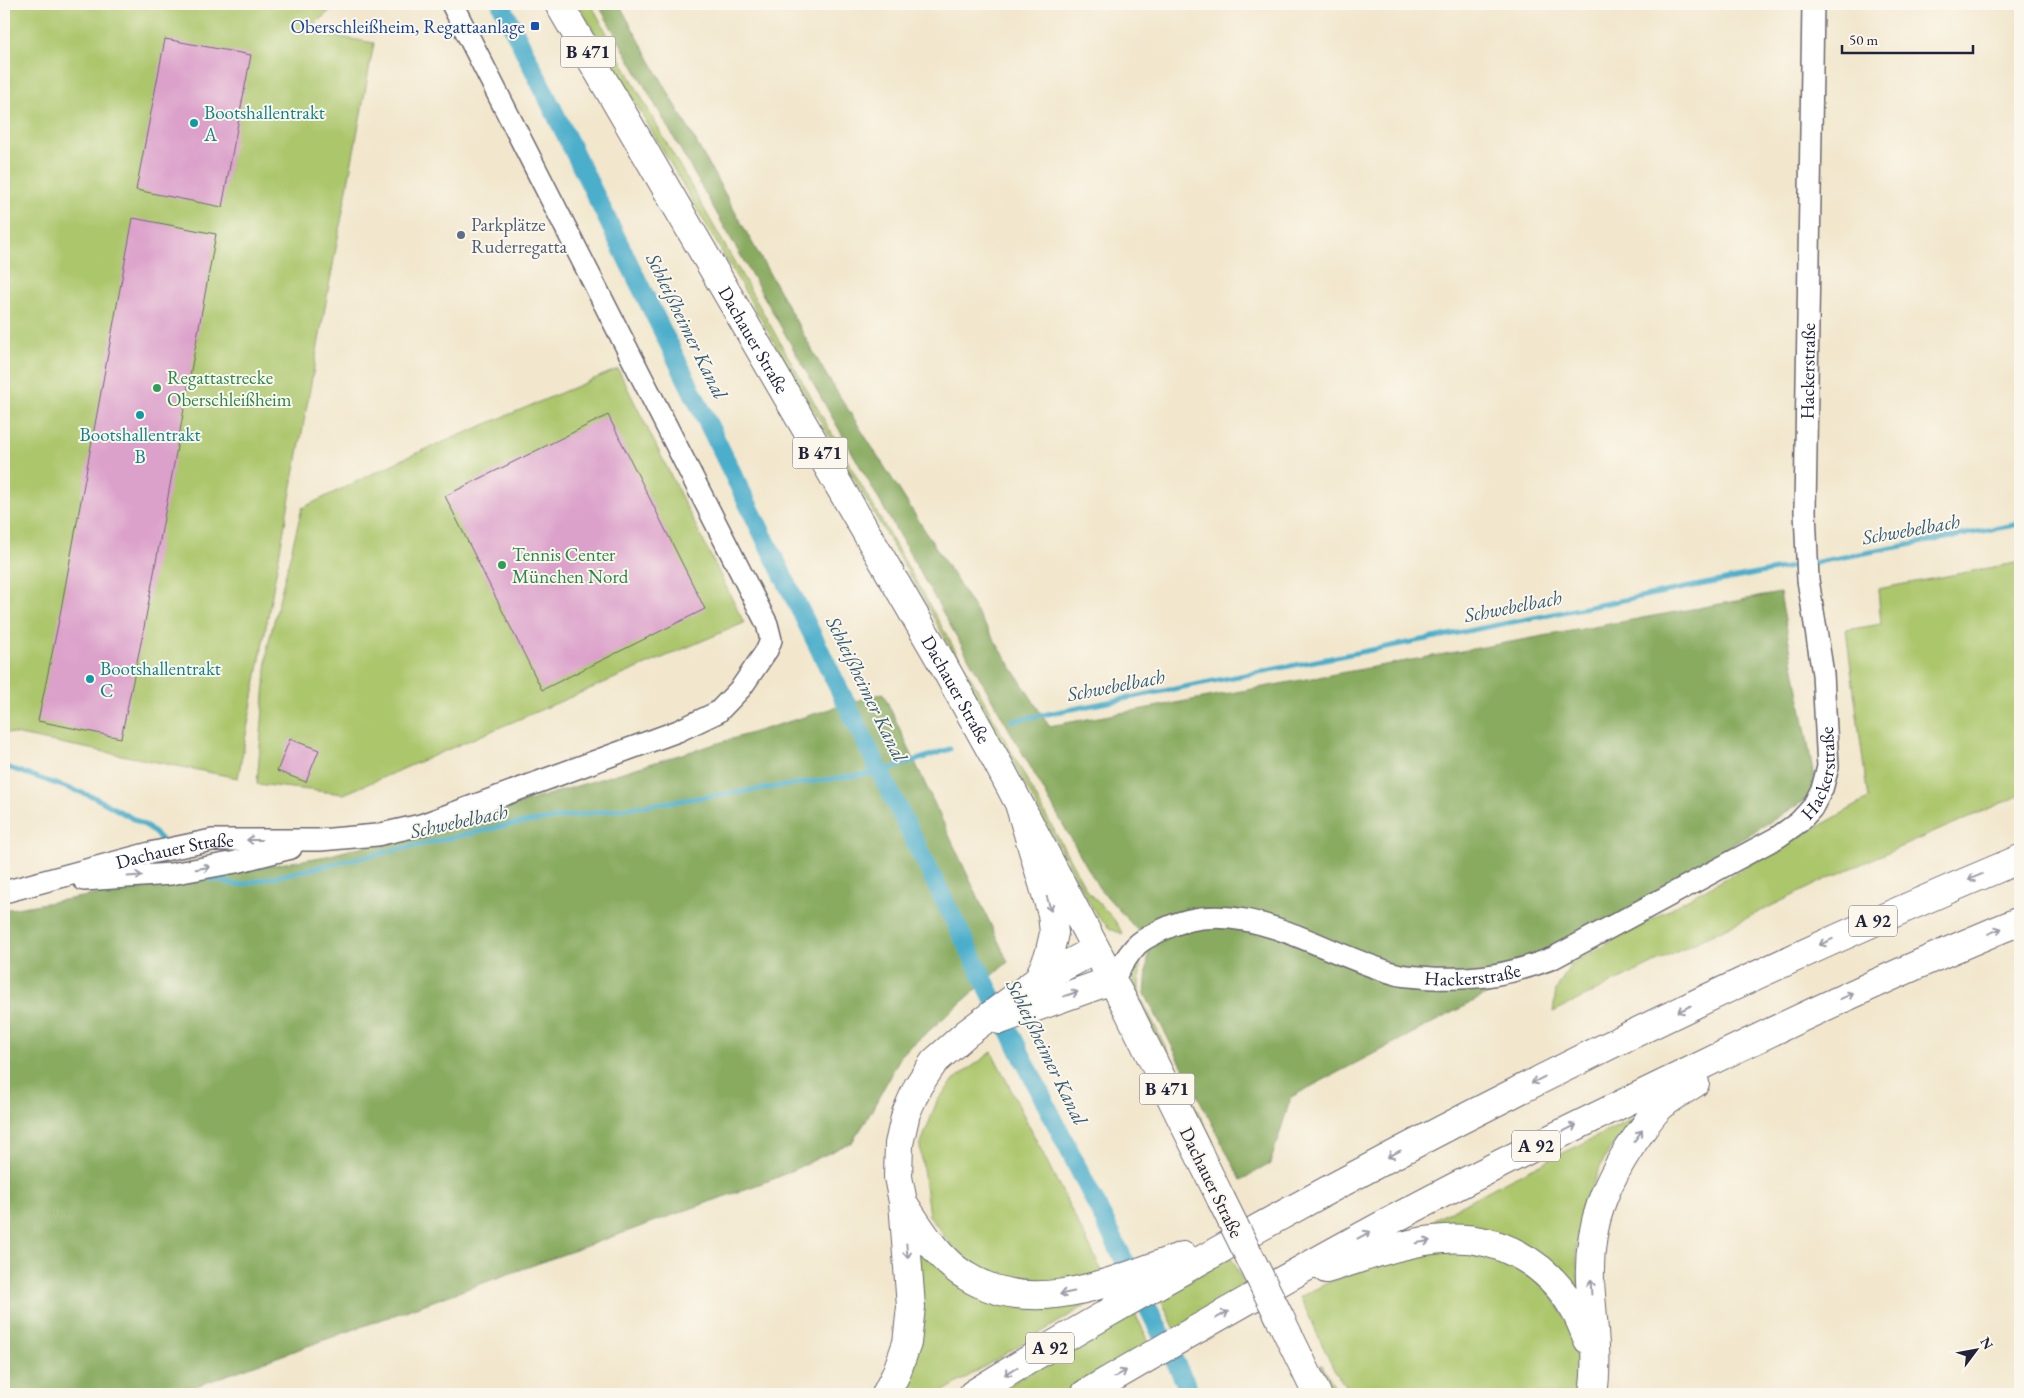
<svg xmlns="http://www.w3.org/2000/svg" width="2024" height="1398" font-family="'EB Garamond',serif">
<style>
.green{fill:#acc66c;stroke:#677454}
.forest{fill:#89ab60;stroke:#56664e}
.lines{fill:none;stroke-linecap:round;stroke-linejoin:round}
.stream{stroke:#4caecb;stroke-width:5}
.canal{stroke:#4caecb;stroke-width:19}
.building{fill:#dca1cb}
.street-casing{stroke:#6b676e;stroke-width:24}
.primary-casing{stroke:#6b676e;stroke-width:30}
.highway-casing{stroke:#6b676e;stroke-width:30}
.street{stroke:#fff;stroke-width:21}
.primary{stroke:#fff;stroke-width:28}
.highway{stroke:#fff;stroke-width:28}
.primary-bridge-casing{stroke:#6b676e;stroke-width:30;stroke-linecap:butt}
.primary-bridge{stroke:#fff;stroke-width:28}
.oneway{stroke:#9c9ca7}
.transit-dot{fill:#1a4fb4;stroke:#fbf7ec;stroke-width:2}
.culture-dot{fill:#0f9aa8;stroke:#fbf7ec;stroke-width:2}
.service-dot{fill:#5c6f8a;stroke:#fbf7ec;stroke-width:2}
.leisure-dot{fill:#2e9e5b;stroke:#fbf7ec;stroke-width:2}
.labels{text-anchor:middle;stroke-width:4;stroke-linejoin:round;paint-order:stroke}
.shield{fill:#fbf7ec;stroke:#636270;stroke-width:1}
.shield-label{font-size:18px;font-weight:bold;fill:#22223b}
.transit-label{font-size:19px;fill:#164399;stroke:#fbf7ec;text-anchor:end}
.culture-label{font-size:19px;fill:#0d838f;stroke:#fbf7ec;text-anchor:start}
.service-label{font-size:19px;fill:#4e5e75;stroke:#fbf7ec;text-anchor:start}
.street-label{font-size:19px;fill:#22223b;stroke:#fbf7ec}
.leisure-label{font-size:19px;fill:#27864d;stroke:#fbf7ec;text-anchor:start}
.water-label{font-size:20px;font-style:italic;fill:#335a75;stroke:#fbf7ec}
</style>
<rect width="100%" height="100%" fill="#fbf7ec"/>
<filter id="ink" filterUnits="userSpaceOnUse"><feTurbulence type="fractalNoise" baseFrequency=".02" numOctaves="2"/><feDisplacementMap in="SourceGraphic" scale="10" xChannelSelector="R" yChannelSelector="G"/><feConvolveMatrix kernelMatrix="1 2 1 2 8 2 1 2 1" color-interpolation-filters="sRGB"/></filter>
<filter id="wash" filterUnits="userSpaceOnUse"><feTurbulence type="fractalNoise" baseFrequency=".0096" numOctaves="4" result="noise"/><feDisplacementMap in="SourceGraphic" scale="20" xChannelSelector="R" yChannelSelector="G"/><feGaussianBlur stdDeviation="1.12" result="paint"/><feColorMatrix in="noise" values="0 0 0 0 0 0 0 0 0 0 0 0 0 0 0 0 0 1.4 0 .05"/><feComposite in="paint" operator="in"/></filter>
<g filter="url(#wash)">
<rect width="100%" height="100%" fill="#f2e7cd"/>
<path class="green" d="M4,4h334l-32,27 68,12 -136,735 -234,-46z
M578,4h13l67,124 325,571 104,192 26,27 10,16 -13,-5 -13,-13 -177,-323z
M618,369l126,254 -400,171 -87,-10 11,-139 34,-137 103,-50z
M2020,562v233l-191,83 -276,134 3,-22 15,-26 297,-165 -22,-169 35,-6 -3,-35z
M1139,961c3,11 -2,23 1,35l76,152 -3,1 -75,-150c-5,-13 -6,-24 -2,-37z
M992,1052l111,221 -48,14 -48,-3 -44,-22 -34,-47 -9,-69 17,-45 18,-22z
M1639,1116c-9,9 -18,19 -26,29 -18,25 -33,71 -36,101 -1,19 2,39 6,58l-37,-43 -134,-29 96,-52z
M913,1240l44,44 141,14 -159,96h-42z
M1423,1250l66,2 54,31 30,45 7,30 1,30 -2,6h-228l-17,-24 -34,-73 29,-15z
M1231,1257l14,29 -70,43 -16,-32z
M1134,1312l16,31 -88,51h-69z
M1320,1365h2l17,29h-6z"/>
<path class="forest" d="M598,4h21l206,369 224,353 731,-133 37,200 -316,194 -210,110 -21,67 -29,16 -96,-186 4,-51 -50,-55z
M1386,4h25l2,3 -22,4z
M883,693l125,269 -106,92 -36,67 -14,21 -76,36 -602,216h-170v-484l323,-54 194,-53z"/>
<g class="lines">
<path class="stream" d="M1812,563l208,-39
M1012,721l789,-156
M4,766l90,31 54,30 18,17
M201,877l38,8 269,-60 372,-53 70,-23"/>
<path class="canal" d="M501,4l379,768 311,622"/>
</g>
<g id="blocks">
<path class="building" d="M165,39l86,16 -29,152 -86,-17z
M133,218l83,16 -73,399 -22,105 -83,-17 21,-101z
M608,415l97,194 -163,81 -97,-194z
M290,739l29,11 -13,32 -29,-11z"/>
</g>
</g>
<g filter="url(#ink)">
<use href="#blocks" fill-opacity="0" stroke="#6b676e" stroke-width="1"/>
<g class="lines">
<defs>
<g id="street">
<path d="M84,880l87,-6 65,-12 55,-14"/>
<path id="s1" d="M4,892l146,-39 62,-13h108l57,-5 44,-10 257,-94 40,-19 23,-24 26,-38 4,-10 -4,-16 -315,-620"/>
<path id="s2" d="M1112,980c8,-11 15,-25 24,-34 6,-7 18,-12 26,-16 78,-41 163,27 238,45 11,2 23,2 34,3 44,2 78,-4 119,-20l225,-121 21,-15 13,-14 10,-19 6,-22 -5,-93 -15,-94 -3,-69 8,-507"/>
</g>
<g id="primary">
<path id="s3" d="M559,4l382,657 54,97 133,252 93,189"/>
<path d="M1280,1318l37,76"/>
</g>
<path id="highway" d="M1020,807l32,107 2,19 -5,22 -11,25
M1000,1020l112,-40
M904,1204c17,26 35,56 62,72 69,43 148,4 217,-20
M1326,1269c37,-11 80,-28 118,-30 52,-4 101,22 128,67 7,10 11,23 16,34
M886,1394l10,-20 11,-31 4,-36 -8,-105 -5,-25 1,-33 7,-31 12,-27 16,-24 33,-29 71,-53 57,-30
M973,1394c89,-56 180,-107 271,-158 252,-140 511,-266 776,-377
M1085,1394c89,-52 179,-104 270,-154 111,-61 225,-116 339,-171 107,-52 216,-103 326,-148
M1593,1394c6,-36 -1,-77 -3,-114 -2,-57 16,-100 49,-146 6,-8 11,-17 18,-24 10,-11 26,-19 38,-27"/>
</defs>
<use href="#street" class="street-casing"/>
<use href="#primary" class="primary-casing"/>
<use href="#highway" class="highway-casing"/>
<use href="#street" class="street"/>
<use href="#primary" class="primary"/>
<use href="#highway" class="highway"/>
<defs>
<path id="primary-bridge" d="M1221,1199l59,119"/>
</defs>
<use href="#primary-bridge" class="primary-bridge-casing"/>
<use href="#primary-bridge" class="primary-bridge"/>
</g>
<defs><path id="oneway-shaft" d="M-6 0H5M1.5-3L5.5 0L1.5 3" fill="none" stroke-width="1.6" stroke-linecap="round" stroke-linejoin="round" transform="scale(1.25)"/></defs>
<g class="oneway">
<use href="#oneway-shaft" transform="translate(254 840) rotate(-180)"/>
<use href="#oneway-shaft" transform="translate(203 868) rotate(-10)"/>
<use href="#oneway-shaft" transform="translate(135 876) rotate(-4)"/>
<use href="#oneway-shaft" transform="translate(1975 877) rotate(157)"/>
<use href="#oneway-shaft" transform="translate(1049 904) rotate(73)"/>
<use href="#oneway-shaft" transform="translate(1995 931) rotate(-22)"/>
<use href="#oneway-shaft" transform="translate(1826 942) rotate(156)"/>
<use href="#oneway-shaft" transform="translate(1071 994) rotate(-18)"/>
<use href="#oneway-shaft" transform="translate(1847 996) rotate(-24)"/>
<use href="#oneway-shaft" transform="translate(1684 1009) rotate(154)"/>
<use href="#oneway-shaft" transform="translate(1538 1080) rotate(153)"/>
<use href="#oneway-shaft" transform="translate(1570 1128) rotate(-27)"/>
<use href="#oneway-shaft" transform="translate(1638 1136) rotate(-54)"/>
<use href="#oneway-shaft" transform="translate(1394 1154) rotate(152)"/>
<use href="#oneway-shaft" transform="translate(1364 1235) rotate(-28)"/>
<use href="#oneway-shaft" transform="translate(1423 1242) rotate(-10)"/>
<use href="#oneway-shaft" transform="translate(907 1251) rotate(85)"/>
<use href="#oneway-shaft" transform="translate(1591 1287) rotate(-93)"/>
<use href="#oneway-shaft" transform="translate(1067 1293) rotate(169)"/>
<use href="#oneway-shaft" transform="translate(1222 1315) rotate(-29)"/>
<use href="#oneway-shaft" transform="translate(1011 1371) rotate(149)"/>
<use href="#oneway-shaft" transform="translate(1120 1374) rotate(-30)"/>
</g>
</g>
<rect class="transit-dot" x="530" y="21" width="10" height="10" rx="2.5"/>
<g class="culture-dot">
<circle cx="194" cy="123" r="5"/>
<circle cx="140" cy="415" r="5"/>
<circle cx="90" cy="679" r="5"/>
</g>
<circle class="service-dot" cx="461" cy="235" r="5"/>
<g class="leisure-dot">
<circle cx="157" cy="388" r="5"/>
<circle cx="502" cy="565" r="5"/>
</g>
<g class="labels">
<g class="shield">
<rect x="560.5" y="36.5" width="55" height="31" rx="4"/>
<rect x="792.5" y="437.5" width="55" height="31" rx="4"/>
<rect x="1849" y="905.5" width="48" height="31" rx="4"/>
<rect x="1139.5" y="1073.5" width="55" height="31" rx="4"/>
<rect x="1512" y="1130.5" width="48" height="31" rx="4"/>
<rect x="1026" y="1332.5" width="48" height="31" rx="4"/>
</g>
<g class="shield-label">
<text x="588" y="58">B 471</text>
<text x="820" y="459">B 471</text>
<text x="1873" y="927">A 92</text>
<text x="1167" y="1095">B 471</text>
<text x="1536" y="1152">A 92</text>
<text x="1050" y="1354">A 92</text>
</g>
<g class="transit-label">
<text x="525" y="33">Oberschleißheim, Regattaanlage</text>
</g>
<g class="culture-label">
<text x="204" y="119">Bootshallentrakt<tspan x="204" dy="22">A</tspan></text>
<text x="140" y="441" text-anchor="middle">Bootshallentrakt<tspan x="140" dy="22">B</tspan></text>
<text x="100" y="675">Bootshallentrakt<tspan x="100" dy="22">C</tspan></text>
</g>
<g class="service-label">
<text x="471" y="231">Parkplätze<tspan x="471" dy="22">Ruderregatta</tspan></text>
</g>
<g class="street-label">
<text dy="7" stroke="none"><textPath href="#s3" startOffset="388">Dachauer Straße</textPath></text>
<text dy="7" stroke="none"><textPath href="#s2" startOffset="1220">Hackerstraße</textPath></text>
<text dy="7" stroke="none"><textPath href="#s3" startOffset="792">Dachauer Straße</textPath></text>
<text dy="7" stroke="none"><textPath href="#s2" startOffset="815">Hackerstraße</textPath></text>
<text dy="7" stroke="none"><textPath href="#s1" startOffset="176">Dachauer Straße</textPath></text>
<text dy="7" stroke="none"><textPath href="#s2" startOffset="395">Hackerstraße</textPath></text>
<text transform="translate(1212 1182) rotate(64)" y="7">Dachauer Straße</text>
</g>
<g class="leisure-label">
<text x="167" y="384">Regattastrecke<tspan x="167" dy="22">Oberschleißheim</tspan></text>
<text x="512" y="561">Tennis Center<tspan x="512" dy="22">München Nord</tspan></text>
</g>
<g class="water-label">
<text transform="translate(687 326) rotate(64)" y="7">Schleißheimer Kanal</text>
<text transform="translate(1911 529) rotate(-10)" y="7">Schwebelbach</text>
<text transform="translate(1513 606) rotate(-11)" y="7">Schwebelbach</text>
<text transform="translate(1116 685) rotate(-11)" y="7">Schwebelbach</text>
<text transform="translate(867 689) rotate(64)" y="7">Schleißheimer Kanal</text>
<text transform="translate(459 821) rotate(-12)" y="7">Schwebelbach</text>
<text transform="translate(1047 1052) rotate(64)" y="7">Schleißheimer Kanal</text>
</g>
</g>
<rect width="2024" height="1398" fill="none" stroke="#fbf7ec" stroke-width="20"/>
<g transform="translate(1976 1350) rotate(58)" stroke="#fbf7ec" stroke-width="4" paint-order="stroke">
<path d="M0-4L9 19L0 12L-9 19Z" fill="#22223b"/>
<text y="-8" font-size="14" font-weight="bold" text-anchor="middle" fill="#22223b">N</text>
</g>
<path d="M1842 45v8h131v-8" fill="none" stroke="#22223b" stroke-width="2.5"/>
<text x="1849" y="45" font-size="15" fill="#22223b" stroke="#fbf7ec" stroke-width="4" paint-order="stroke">50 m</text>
</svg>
